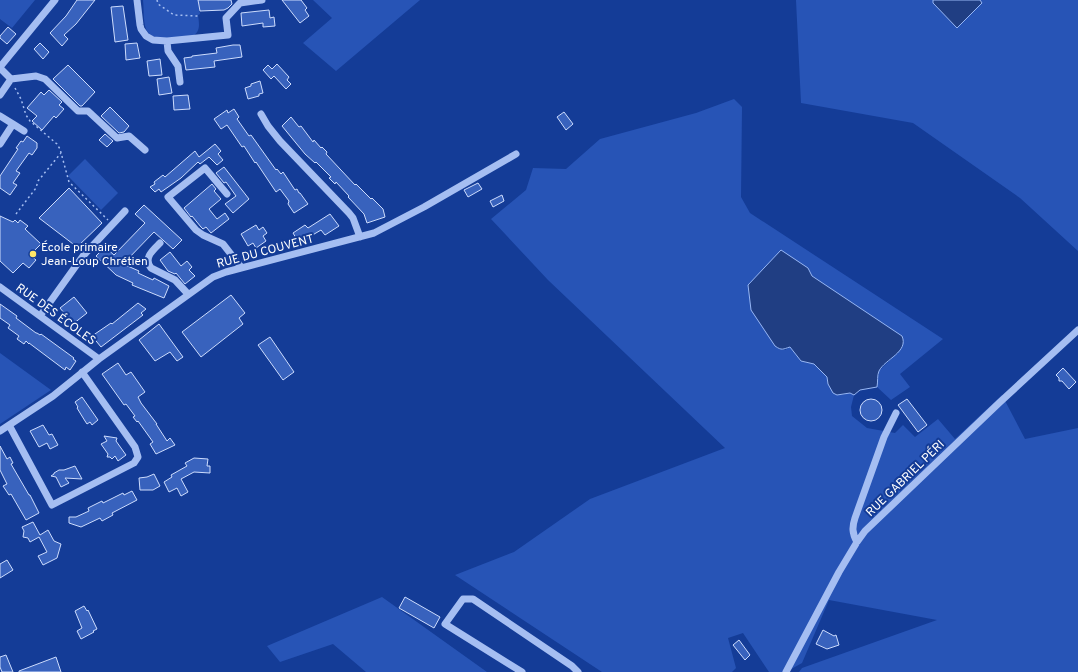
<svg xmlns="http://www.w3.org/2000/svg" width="1078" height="672" font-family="Overpass,sans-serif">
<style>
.green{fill:#2754b6}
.water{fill:#203e83;stroke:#97b7f5}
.building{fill:#3862bd;stroke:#cddcfd}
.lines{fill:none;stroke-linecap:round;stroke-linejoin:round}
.path{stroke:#a5bef2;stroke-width:1.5;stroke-dasharray:2 3;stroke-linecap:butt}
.minor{stroke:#a5bef2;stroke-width:7}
.poi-dot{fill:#ffe767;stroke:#143c97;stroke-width:1.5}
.labels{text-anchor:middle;stroke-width:4;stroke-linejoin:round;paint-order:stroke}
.poi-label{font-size:12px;fill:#fff;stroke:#143c97;text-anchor:start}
.street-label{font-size:12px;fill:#fff;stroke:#143c97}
</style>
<rect width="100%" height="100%" fill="#143c97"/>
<path class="green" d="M0,0h35l-23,28 -12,-9z
M143,0h55l2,14 -2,1c1,8 3,16 -5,21 -14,1 -40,9 -47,-7 -3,-9 -2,-20 -3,-29z
M313,0h107l-84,71 -33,-28 29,-25z
M796,0h282v251l-58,-53 -107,-75 -112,-20z
M734,99l8,8 -1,90 9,16 193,126 -43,35 10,13 -19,13 -14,-13 2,-16 23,-23v-12l-90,-60 -4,-8 -58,14 -2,6 32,61 5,1 5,-3 11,14 13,3 13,13 1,7 14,11 8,-2 4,2 -3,12 1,9 15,12 28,5 8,-8 12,12 23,-18 17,20 47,-44 23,44 53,-11v244h-279l3,-4 135,-48 -108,-20 -27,63 -16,9h-17l-26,-39 -15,5 8,30 -4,4h-130l-147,-97 59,-23 76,-53 135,-51 -177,-168 -57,-61 35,-29 7,-22 33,1 34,-30 96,-26z
M85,159l33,34 -17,17 -33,-34z
M0,353l51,37 -51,34z
M382,597l105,75h-121l-33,-28 -53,18 -13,-16z"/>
<path class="water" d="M933,0h47l2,3 -25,25 -24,-25z
M781,250l27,18 4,8 90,60c7,16 -17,23 -23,35 -2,4 -1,11 -2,16l-17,3 -6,5 -4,-2 -13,2 -4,-2 -5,-9 -1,-7 -13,-13 -13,-3 -11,-14c-7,2 -8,4 -15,-1l-24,-36 -3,-25z"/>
<path class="building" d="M77,0h18l-19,24 -12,11 4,4 -6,7 -12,-13 16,-17z
M198,0h33l1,4 -4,4 -4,2 -24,1z
M282,0h19l6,8 -2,2 4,6 -9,7z
M123,6l5,34 -13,2 -4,-35z
M269,10l1,8 4,-1 1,9 -12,1v-4l-21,3 -1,-13z
M8,27l8,7 -9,10 -7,-6v-2z
M40,43l9,9 -6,7 -9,-10z
M137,43l3,15 -14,2 -1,-16z
M233,45h7l2,12 -28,4 1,6 -29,3 -2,-12 8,-1v-1l25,-3 -1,-5z
M160,59l2,16 -13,1 -2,-15z
M277,64l12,13 -2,3 4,4 -5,5 -12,-13 -3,3 -8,-9 5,-5 4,4z
M68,65l27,27 -13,14h-2l-27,-27z
M169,77l3,16 -13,2 -2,-16z
M260,81l3,12 -4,1v2l-11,3 -3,-11 6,-2v-2z
M49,90l13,12 -3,3 5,4 -8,9 -2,-2 -12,14 -10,-9 5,-5 -10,-8 14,-16 3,3z
M188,95l2,14 -16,1 -1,-14z
M110,107l19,19 -5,6 -5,1 -18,-17z
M234,109l5,8 -2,2 12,17 2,-1 25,35 1,-1 4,5 2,-2 12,18 2,-1 2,4h1l8,11 -14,9 -6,-9 1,-3 -9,-12 -4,3 -20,-30 -1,1 -11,-17 -2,1 -15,-22 -6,4 -7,-10 13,-9 1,3z
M564,112l9,12 -7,6 -9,-13z
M291,117l8,10 2,-1 12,16 1,-2 7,8 1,-1 5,5 -1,2 29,31 1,-1 15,15 1,-1 11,11 2,8 -18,6 -3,-9 -16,-17 1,-1 -13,-14 -1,2 -6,-6 2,-1 -15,-15 -1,1 -10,-9 -23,-28z
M105,134l8,7 -6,6 -8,-7z
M27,136l10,7v5l-5,7 -3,-2 -13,18 4,2 -7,10 4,2 -7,10 -10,-7v-12l18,-27 -2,-1 5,-7 2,1z
M215,144l6,7 -3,3 5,6 -6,5 -8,-8 -9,7 -2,-2 -17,16 -20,14 -2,-3 -4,3 -5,-5 5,-3 -1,-2 9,-7 2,2 30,-26 4,6z
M224,167l25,32 -16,14 -8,-9 11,-8 -10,-14 -2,1 -8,-10z
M478,183l4,6 -14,8 -4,-7z
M212,184l4,5 -2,2 7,8 -12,10 8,10 8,-6 4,6 -18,14 -5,-6 -3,2 -2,-2 -9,-11 -1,1 -7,-9z
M69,188l33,35 -25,24 -38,-29z
M502,195l2,6 -11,6 -3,-6z
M144,205l38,35 -9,9 -19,-17 -31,32 16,7 -1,2 15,7 1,-2 15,8 -5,12 -32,-13 1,-2 -17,-8 -20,-19 9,-9 9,8 31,-32 -10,-9z
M330,214l9,12 -14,9 -4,-5 -22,13 -6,-10 12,-8 3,3z
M0,216l13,6 2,-2 3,3 2,-3 8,6 -3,3 16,15 -11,11 6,5 -7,8 -6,-5 -10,10 -13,-12z
M256,225l3,5 4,-3 4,6 -4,3 3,5 -10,7 -3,-5 -5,3 -7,-12z
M170,252l11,14 6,-5 5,6 -3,3 6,6 -10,8 -9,-11 -1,1 -7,-3 -8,-11z
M231,295l14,18 -6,5 4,6 -42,33 -19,-25z
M74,297l13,16 -14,11 -13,-16z
M138,303l8,6 -5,4 2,2 -42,32 -9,-11 19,-13 1,1z
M0,304l17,12 -1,2 20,15h1l3,2 1,-1 33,24 -1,1 3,2 -6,9 -4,-3 -1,3 -36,-27v1l-3,-3 -2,3 -7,-5 2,-3 -11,-8 2,-3 -10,-7z
M159,324l24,33 -6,4 -7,-9 -15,9 -16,-21z
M270,337l24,35 -11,8 -25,-35z
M118,363l8,12 5,-3 14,20 -7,5 3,6 16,21h-1l11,17 3,-3 5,7 -19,9 -6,-10 3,-2 -15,-21 -1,1 -4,-5 2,-1 -9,-12 -2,1 -22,-31z
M1063,368l13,14 -7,7 -7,-8h-3v-3l-3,-3z
M82,397l16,23 -6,5 -2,-3 -3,2 -2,-3 -8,-13 1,-1 -3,-5z
M907,399l20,26 -9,7 -20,-27z
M860 410a11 11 0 1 1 22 0a11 11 0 1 1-22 0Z
M43,425l6,10 3,-1 6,11 -8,4 -3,-6 -8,4 -9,-16z
M104,436l13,2 -1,3 10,14 -8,6 -3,-5 -3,3 -2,-2h-3l1,-3 -7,-10 6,-3z
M0,446l7,13 3,-2 3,6 -2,1 18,31h1l9,18 -13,7 -15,-26 -2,1 -6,-9 4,-2 -7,-14z
M194,458l14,1 -1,7h3v7l-16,-1 -13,7 7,13 -7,4 -4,-8 -8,4 -5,-10 8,-5 -1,-2 16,-9 -2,-3z
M75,466l7,13 -17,-1 4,5 -8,4 -5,-10 -5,-1 3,-2v-1l5,-3h5z
M154,474l6,12 -7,4h-13l-1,-12 8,-1z
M132,491l5,9 -25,13 1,2 -11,6 -2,-3 -19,9 -12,-4v-6h7l13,-6 -1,-3 14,-7 1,2 20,-10 1,2z
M33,522l7,13 8,-5 6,11 7,3 -4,14 -14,7 -5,-9 9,-4 -8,-15 -9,5 -2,-4 -5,-1 1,-6 -2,-4z
M7,560l6,10 -13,8v-14z
M405,597l35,20 -6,11 -35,-20z
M84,606l3,5 1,-1 9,19 -4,2 1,1 -13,7 -4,-8 5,-3 -7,-17z
M823,630l11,6 2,-1 3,10 -12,4 -11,-5z
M739,640l11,15 -5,5 -12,-15z
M6,655l7,17h-11l-2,-5v-10z
M56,657l5,15h-42v-1z"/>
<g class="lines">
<path class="path" d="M157,0l1,4 16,11 24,1
M15,88l6,11 5,16 4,6 27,23 3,5 9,33 39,38
M16,214l20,-26 2,-7 23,-28"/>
<path class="minor" d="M137,0l3,25 1,4 5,7 7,4 14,1 61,-6 -2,-17 14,-15 22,-3
M167,41l1,10 10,15 2,16
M0,67l55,-67
M0,68l11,11 25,-3 9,3 33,32h10l29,27 12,-2 16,14
M0,95l11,-16
M261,114l7,12 12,15 69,72 4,5 7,19
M0,116l13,8
M0,144l13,-20 11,7
M227,194l-22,-26 -37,29 28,33 7,5 20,9 18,23
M160,243c-7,7 -17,15 -9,25l24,12 13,14
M0,287l99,72
M40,316l43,-60 42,-45
M9,425l43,80 82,-42 4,-6 -3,-10 -53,-75
M0,431l53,-35 46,-37 114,-82 13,-5 148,-39 50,-26 92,-53
M857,542c-5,-9 -5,-15 -2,-24l29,-81 12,-24
M522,672l-77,-48 18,-25h10l99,67 6,6
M786,672l53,-100 18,-30 8,-11 134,-128 79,-73"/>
</g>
<circle class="poi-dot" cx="33" cy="254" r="4"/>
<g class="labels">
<g class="poi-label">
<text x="41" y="251">École primaire<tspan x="41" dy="14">Jean-Loup Chrétien</tspan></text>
</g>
<g class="street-label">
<text transform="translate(265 251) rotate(-15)" y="4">RUE DU COUVENT</text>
<text transform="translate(56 314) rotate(36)" y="4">RUE DES ÉCOLES</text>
<text transform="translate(905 478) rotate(-44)" y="4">RUE GABRIEL PÉRI</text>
</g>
</g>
</svg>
